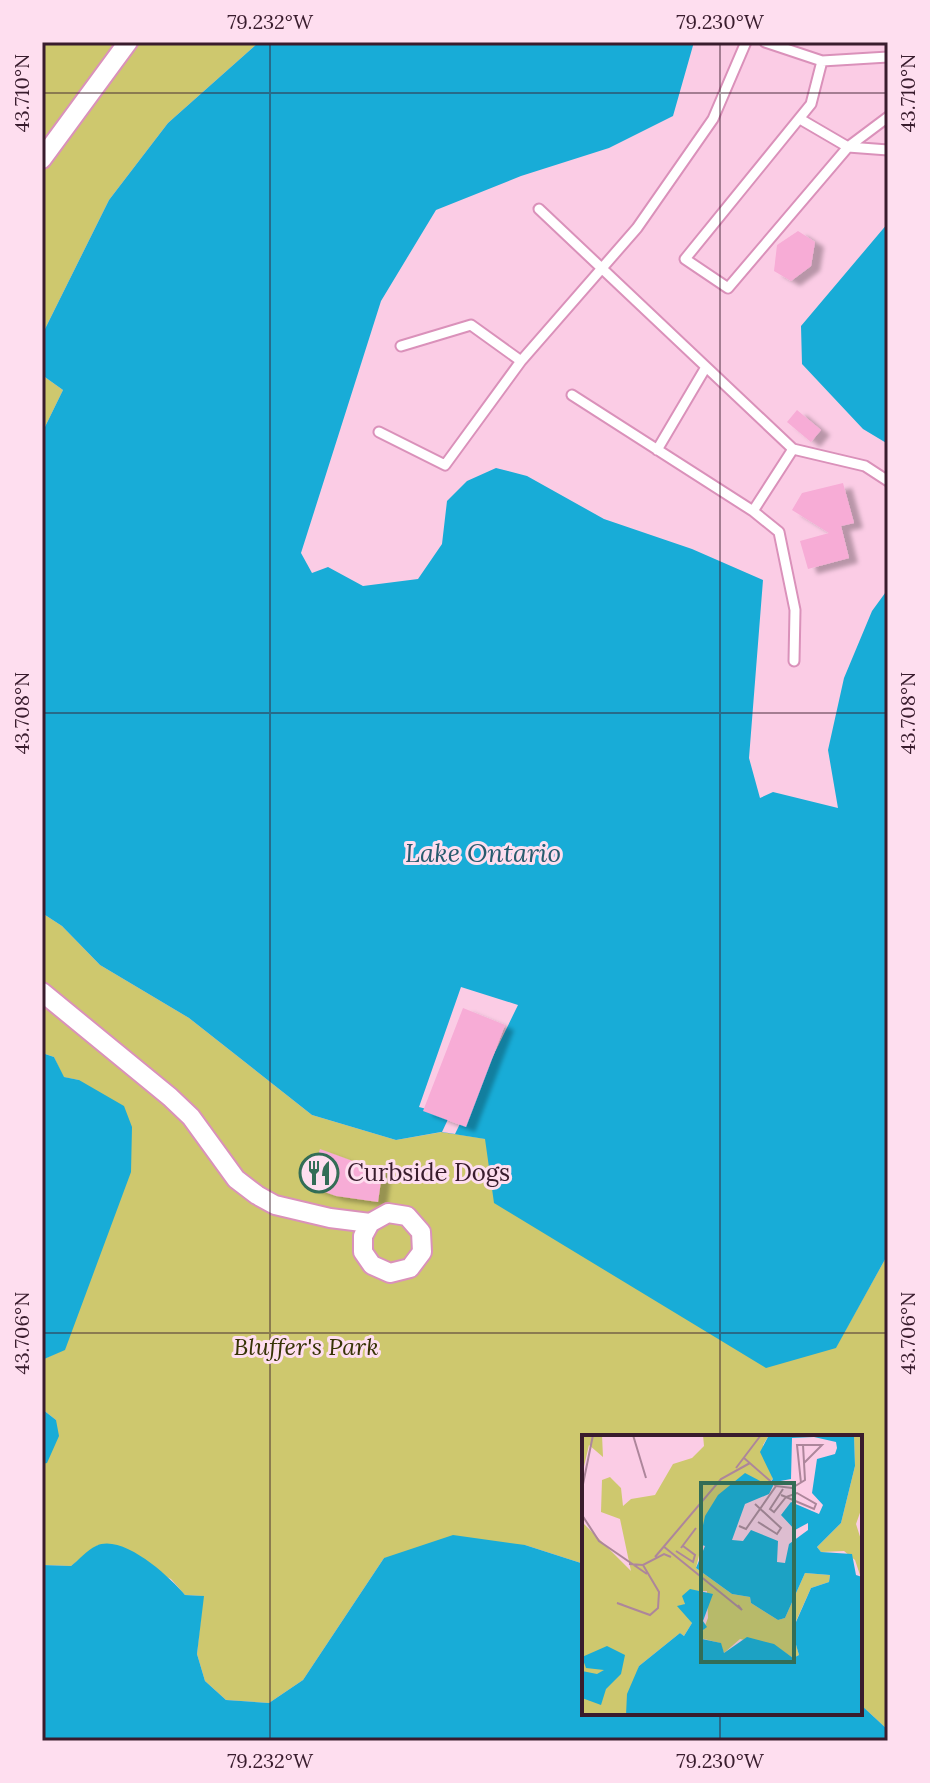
<svg xmlns="http://www.w3.org/2000/svg" width="930" height="1783" font-family="Lora,serif">
<style>
.green{fill:#cec86e}
.water{fill:#18acd7}
.pier{fill:#fbcce5}
.building{fill:#f7acd6;filter:url(#shadow)}
.lines{fill:none;stroke-linecap:round;stroke-linejoin:round}
.service-casing{stroke:#da91ba;stroke-width:13}
.minor-casing{stroke:#da91ba;stroke-width:22}
.service{stroke:#fff;stroke-width:9}
.minor{stroke:#fff;stroke-width:18}
.ticks{fill:none;stroke:#391c2d;stroke-width:2;stroke-opacity:0.45}
.labels{text-anchor:middle;stroke-width:6;stroke-linejoin:round;paint-order:stroke}
.poi-label{font-size:24px;fill:#391c2d;stroke:#fedeef;text-anchor:start}
.park-label{font-size:24px;font-style:italic;fill:#373305;stroke:#fedeef}
.water-label{font-size:26px;font-style:italic;fill:#275b6e;stroke:#fedeef}
.inset-road{fill:none;stroke:#ad869b;stroke-width:2}
.view{fill:#336d56;fill-opacity:0.15;stroke:#336d56;stroke-width:4}
.inset-edge{fill:none;stroke:#391c2d;stroke-width:4}
.neatline{fill:none;stroke:#391c2d;stroke-width:3}
.ticks-label{font-size:20px;text-anchor:middle;fill:#391c2d}
</style>
<defs>
<filter id="shadow"><feDropShadow dx="9" dy="5" stdDeviation="2" flood-color="#0004"/></filter>
</defs>
<rect width="100%" height="100%" fill="#fbcce5"/>
<path class="green" d="M42,42h217l-91,81 -59,77 -67,135v6z
M42,375l21,15 -21,43z
M42,913l20,13 38,39 89,53 123,97 84,25 46,-8 44,7 4,21 346,187 52,-93v476l-28,-26v-267h-276v127l-59,-19 -141,13 -81,122 -34,23 -43,-3 -21,-19 -8,-27 6,-58 -18,-1 -14,-16 -73,-34 -27,21 -29,-1v-101l5,-2 9,-42 -14,-11v-49l23,-11 14,-269 -16,-3 -9,-20 -12,-4z"/>
<path class="water" d="M259,42h435l-21,74 -64,32 -88,28 -85,34 -55,91 -80,252 11,20 16,-6 35,19 55,-7 24,-35 5,-43 20,-20 29,-13 31,8 77,43 88,30 71,31 -14,178 11,40 13,-6 65,16 -10,-58 16,-72 28,-67 16,-22v665l-52,94 -70,20 -272,-165 -9,-64 -44,-7 -45,8 -84,-25 -123,-97 -89,-53 -38,-39 -20,-13v-480l21,-43 -21,-15v-40l67,-135 59,-77z
M888,223v221l-25,-15 -61,-65 -1,-38z
M42,1053l12,4 10,20 15,3 45,26 8,21 -1,45 -66,178 -23,10z
M42,1409l14,11 3,16 -12,27 -5,1z
M453,1535l72,10 59,19v149h276v-9l28,26v11h-846v-176l29,1c8,-6 16,-16 25,-20 26,-13 73,30 89,49l19,1 -7,58 8,27 21,19 43,3 34,-23 81,-122z"/>
<path class="pier" d="M461,987l57,18 -63,129 -13,-2 8,-17 -31,-8z"/>
<path class="building" d="M798,231l17,11 -4,24 -20,15 -17,-10 3,-26z
M797,410l24,20 -10,12 -24,-20z
M843,483l11,40 -13,3 8,32 -41,11 -8,-28 29,-8 -37,-23 10,-17z
M463,1008l42,17 -39,102 -43,-16z
M320,1149l41,15 22,3 -5,35 -42,-6 -28,-10z"/>
<g class="lines">
<defs>
<path id="service" d="M765,42l57,19 66,-4
M800,119l48,28 -120,141 -43,-29 126,-155 11,-43
M848,147l40,-30
M848,147l40,3
M539,209l254,240 -40,62 -181,-116
M401,346l70,-21 50,36
M379,432l66,33 76,-104 116,-133 76,-109 33,-77
M793,449l72,17 23,15
M657,450l49,-83
M753,511l26,21 16,78 -1,51"/>
<path id="minor" d="M42,159l86,-117
M42,992l128,105 21,20 45,62 21,16 18,10 55,13 40,5 18,-10 19,3 14,16 1,20 -12,16 -20,5 -18,-8 -9,-13v-16l7,-13"/>
</defs>
<use href="#service" class="service-casing"/>
<use href="#minor" class="minor-casing"/>
<use href="#service" class="service"/>
<use href="#minor" class="minor"/>
</g>
<path class="ticks" d="M270,42v1699M720,42v1395M42,93h846M42,713h846M42,1333h846M720,1713v28"/>
<defs>
<symbol id="restaurant-ring" viewBox="-11 -11 22 22"><circle r="9.5" fill="#fedeef" stroke="#336d56" stroke-width="1.5"/><path d="M-5-6h1v4h1v-4h1v4h1v-4h1v5L-1.5 .5V6h-2V.5L-5-1ZM5-6V6H3V1.5H1.5Q1.5-4 5-6Z" fill="#336d56"/></symbol>
</defs>
<g fill-rule="evenodd">
<use href="#restaurant-ring" x="297" y="1151" width="44" height="44"/>
</g>
<g class="labels">
<g class="poi-label">
<text x="347" y="1181">Curbside Dogs</text>
</g>
<g class="park-label">
<text x="306" y="1355">Bluffer's Park</text>
</g>
<g class="water-label">
<text x="483" y="862">Lake Ontario</text>
</g>
</g>
<g transform="translate(582 1435)">
<rect width="280" height="280" fill="#fbcce5"/>
<path d="M0,0h20l1,22 -14,-12 -7,30zM121,0h66l-6,10 10,34 -66,43 -11,46 36,26 18,3 1,6 27,17 7,-2 20,-45 25,2 -1,7 -18,6 -19,42 7,25 -6,3 -16,-11 -37,-8 -16,14 -4,-10 -20,-5 8,-20 -1,-27h-15l-8,14 8,18 -8,13 -4,-3 -41,33 -13,49h-44v-193l49,49 -11,-52 -19,-7 1,-32 8,-3 11,11 2,18 8,-7 24,-4 18,-31 19,-6 12,-12zM272,0h8v72l-6,17 6,19 -1,35 -6,-18 -11,-9 -23,1 -4,-5 24,-24 14,-57z" fill="#cec86e"/>
<path d="M187,0h85l1,31 -14,57 -24,24 4,5 31,2 4,21 6,2v138h-236l1,-21 12,-28 41,-33 4,3 8,-13 -15,-17 8,-2 -3,-8 8,-7 23,5 -10,27 4,6 -8,6 3,6 19,4 3,10 23,-16 27,7 19,14 6,-3 -7,-24 19,-43 18,-6 1,-7 -25,-2 -20,45 -7,2 -27,-17 -1,-6 -18,-3 -36,-26 9,-22 -6,-2 6,-28 13,-21 27,-22 23,12 5,-6 -13,-27zM232,2l22,5 1,6 -2,6 -18,5 -5,34 11,12 -4,9 -28,-12 -10,13 14,15 13,-7v7l-19,14 -4,19 -8,-1 1,-21 -27,-11 -8,11 -11,-1 13,-36 24,-10 6,-12 16,-3 1,-41zM25,211l18,9 -4,19 -15,15 -5,16 -19,-7v-27l15,3 7,-4 -18,-2 -4,-11z" fill="#18acd7" fill-rule="evenodd"/>
<path class="inset-road" d="M51,0l13,43M162,23l32,28M154,33l25,-33M219,48l-4,-38h25l-18,18M0,54l11,-54M215,58l19,11 -2,5 -28,-12zM199,60l5,2 -12,15 -4,-3 13,-20M173,69l26,24 -4,6 -19,-12M0,80l17,26 48,33M157,91l7,3 30,-43 16,2 13,-8 -2,-35M81,111l79,64 -4,-5M99,113l15,-20M94,116l17,11 2,-7 -12,-9M73,122l66,-78 29,-16M47,129l14,1 21,-11 7,3M41,170l-6,-2 33,12 8,-7 1,-16 -16,-27"/>
<path class="view" d="M119,48h93v179h-93z"/>
<rect width="280" height="280" class="inset-edge"/>
</g>
<rect width="930" height="1783" fill="none" stroke="#fedeef" stroke-width="88"/>
<rect x="44" y="44" width="842" height="1695" class="neatline"/>
<g class="ticks-label">
<text x="270" y="29">79.232°W</text>
<text x="720" y="29">79.230°W</text>
<text transform="translate(22 93) rotate(-90)" y="7">43.710°N</text>
<text transform="translate(908 93) rotate(-90)" y="7">43.710°N</text>
<text transform="translate(22 713) rotate(-90)" y="7">43.708°N</text>
<text transform="translate(908 713) rotate(-90)" y="7">43.708°N</text>
<text transform="translate(22 1333) rotate(-90)" y="7">43.706°N</text>
<text transform="translate(908 1333) rotate(-90)" y="7">43.706°N</text>
<text x="270" y="1768">79.232°W</text>
<text x="720" y="1768">79.230°W</text>
</g>
</svg>
